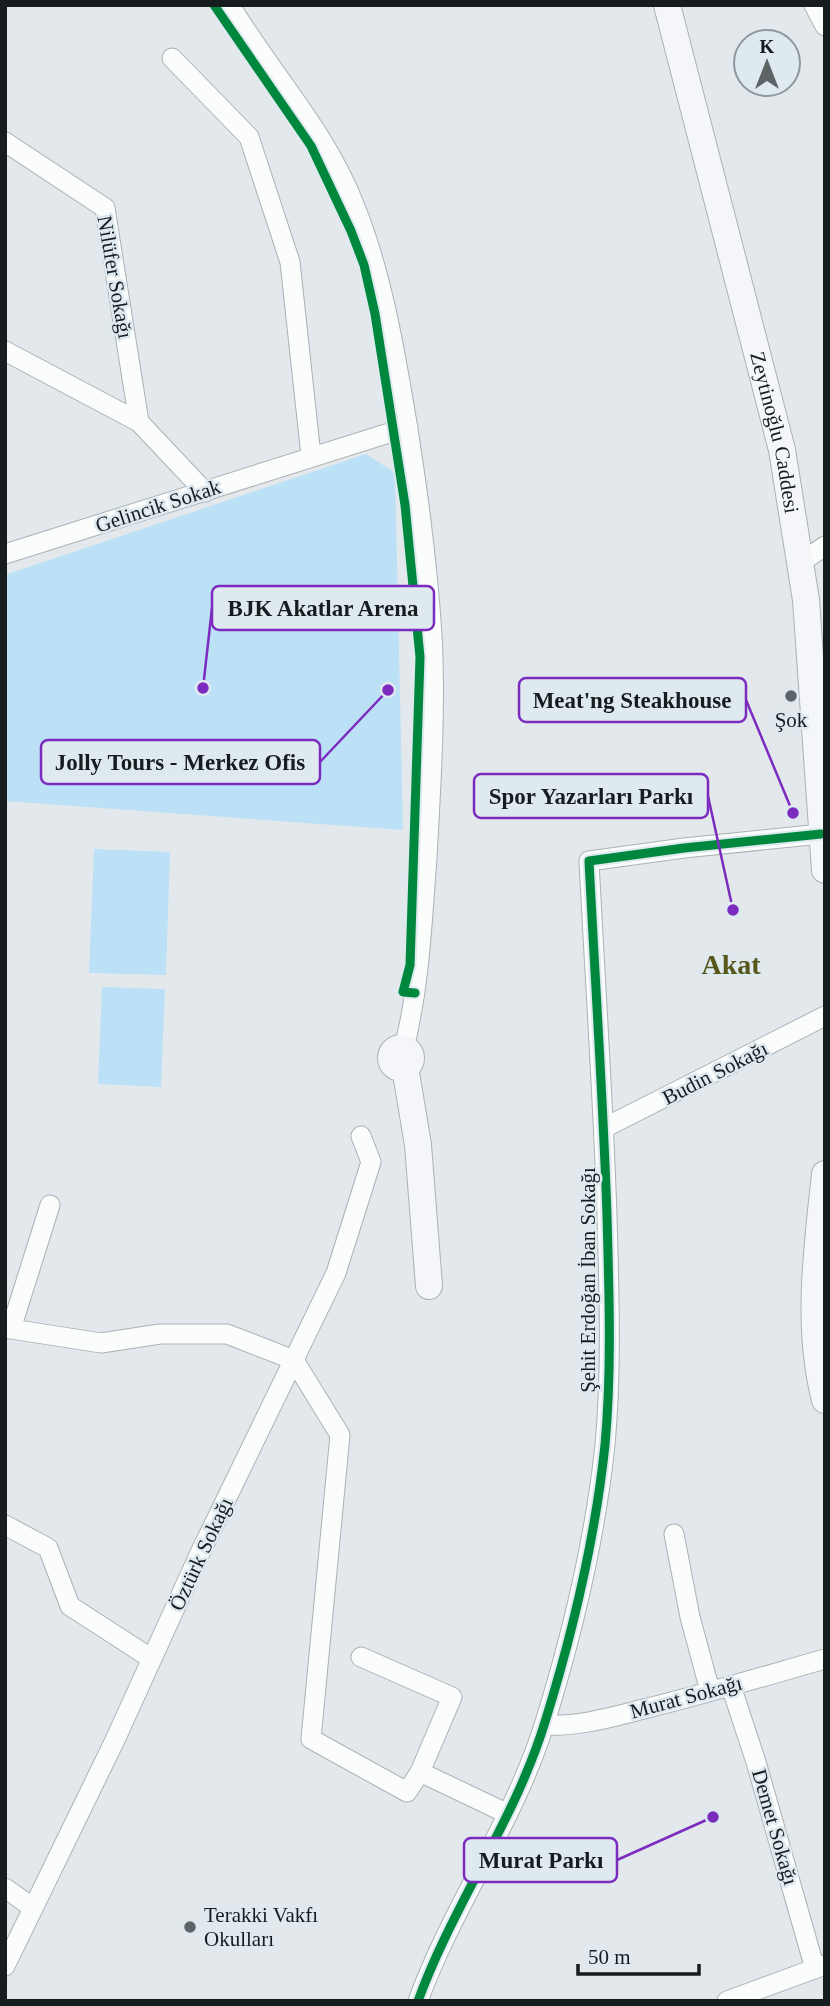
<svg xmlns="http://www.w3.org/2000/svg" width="830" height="2006" font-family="'Times New Roman',serif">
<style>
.green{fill:#bce1f6}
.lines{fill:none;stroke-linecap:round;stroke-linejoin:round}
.street-casing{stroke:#acb1b4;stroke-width:21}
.secondary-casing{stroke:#acb1b4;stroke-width:28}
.street{stroke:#fbfcfc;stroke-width:19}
.secondary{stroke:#f4f6f9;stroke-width:26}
.cycleway-casing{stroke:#dee9f0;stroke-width:13}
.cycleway{stroke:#00873e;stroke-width:9}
.poi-dot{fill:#5e6366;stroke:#dee9f0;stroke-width:2.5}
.labels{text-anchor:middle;stroke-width:5;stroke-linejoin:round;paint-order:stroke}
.street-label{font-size:21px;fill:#171c1e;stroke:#dee9f0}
.poi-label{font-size:21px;fill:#171c1e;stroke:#dee9f0}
.district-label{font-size:28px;font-weight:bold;fill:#58571b;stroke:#dee9f0}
.leader{fill:none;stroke:#7b2cbf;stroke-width:2.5}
.callout-dot{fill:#7b2cbf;stroke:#dee9f0;stroke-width:2.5}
.callout{fill:#dee9f0;stroke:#7b2cbf;stroke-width:2.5}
.callout-label{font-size:23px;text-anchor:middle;font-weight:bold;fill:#171c1e}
</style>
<rect width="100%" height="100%" fill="#e2e8ec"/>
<path class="green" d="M366,454l29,19 8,357 -398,-29v-226z
M94,849l76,3 -4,123 -77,-2z
M102,987l63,2 -4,98 -63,-3z"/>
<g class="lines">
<defs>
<path id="street" d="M230,5c41,69 94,123 124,199 27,67 39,136 51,207 12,73 22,148 27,223 4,74 -1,150 -5,224 -5,64 -7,126 -23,190
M814,5l11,21
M172,58l77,79 41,125 21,194
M5,142l100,66 34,214
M5,351l134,71 66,70
M5,554l403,-127
M800,563l25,-17
M604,1128l221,-112
M5,1328l96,15 59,-9h67l67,26 46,75 -29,304 96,53 13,-20 88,42
M11,1329l39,-124
M5,1525l43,23 22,58 82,53
M674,1534l16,83 20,74
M361,1657l91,40 -32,75
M731,1686l25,76 59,207
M544,1725c34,2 68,-8 100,-16 61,-15 121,-33 181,-50
M5,1888l28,20
M5,1966l110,-226 85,-187 136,-280 35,-111 -10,-26
M418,2001c35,-96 97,-181 127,-279 28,-90 50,-183 60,-277 7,-77 4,-153 2,-230 -4,-118 -12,-236 -18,-354l95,-13 137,-14
M727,2001l98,-36"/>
<g id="secondary">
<path id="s1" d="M667,5l115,445 24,150 19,270"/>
<circle cx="401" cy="1058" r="10"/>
<path d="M405,1067l13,78 11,141"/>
<path d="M825,1174c-8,75 -19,152 0,226"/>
</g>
</defs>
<use href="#street" class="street-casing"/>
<use href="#secondary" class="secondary-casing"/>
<use href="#street" class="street"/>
<use href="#secondary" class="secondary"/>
<defs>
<path id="cycleway" d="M214,5l97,141 40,85 13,34 11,49 30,191 15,152 -10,308 -7,27 12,1
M418,2001c35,-96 97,-181 127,-279 28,-90 50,-183 60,-277 7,-77 4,-153 2,-230 -4,-118 -12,-236 -18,-354l95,-13 137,-14"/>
</defs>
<use href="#cycleway" class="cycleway-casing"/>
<use href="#cycleway" class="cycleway"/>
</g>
<g class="poi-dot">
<circle cx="791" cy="696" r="7"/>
<circle cx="190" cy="1927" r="7"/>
</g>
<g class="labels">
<g class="street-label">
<text transform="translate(115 277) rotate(80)" y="7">Nilüfer Sokağı</text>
<text dy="7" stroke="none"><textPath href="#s1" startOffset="441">Zeytinoğlu Caddesi</textPath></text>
<text transform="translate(158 506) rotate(-18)" y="7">Gelincik Sokak</text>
<text transform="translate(715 1073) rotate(-27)" y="7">Budin Sokağı</text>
<text transform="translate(588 1280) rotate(-90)" y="7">Şehit Erdoğan İban Sokağı</text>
<text transform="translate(201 1554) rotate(-65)" y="7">Öztürk Sokağı</text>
<text transform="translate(686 1697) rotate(-15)" y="7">Murat Sokağı</text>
<text transform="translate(775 1827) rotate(74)" y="7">Demet Sokağı</text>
</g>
<g class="poi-label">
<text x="791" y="727">Şok</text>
<text x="204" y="1922" text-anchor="start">Terakki Vakfı<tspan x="204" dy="24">Okulları</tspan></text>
</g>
<g class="district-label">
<text x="731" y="974">Akat</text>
</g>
</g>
<path class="leader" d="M203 688L212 608M793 813L746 700M388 690L320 762M733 910L708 796M713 1817L617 1860"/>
<g class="callout-dot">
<circle cx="203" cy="688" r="7"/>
<circle cx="793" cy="813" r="7"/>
<circle cx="388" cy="690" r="7"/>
<circle cx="733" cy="910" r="7"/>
<circle cx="713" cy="1817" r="7"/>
</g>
<g class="callout">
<rect x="212" y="586" width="222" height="44" rx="7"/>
<rect x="519" y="678" width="227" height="44" rx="7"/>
<rect x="41" y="740" width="279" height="44" rx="7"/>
<rect x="474" y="774" width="234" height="44" rx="7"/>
<rect x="464" y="1838" width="153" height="44" rx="7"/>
</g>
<g class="callout-label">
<text x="323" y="616">BJK Akatlar Arena</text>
<text x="632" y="708">Meat'ng Steakhouse</text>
<text x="180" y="770">Jolly Tours - Merkez Ofis</text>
<text x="591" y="804">Spor Yazarları Parkı</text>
<text x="541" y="1868">Murat Parkı</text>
</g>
<rect width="830" height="2006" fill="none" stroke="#171c1e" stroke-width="14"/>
<g transform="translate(767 63)"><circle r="33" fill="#dee9f0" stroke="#8e979c" stroke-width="2"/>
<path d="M0-5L12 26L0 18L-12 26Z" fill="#5e6366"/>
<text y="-10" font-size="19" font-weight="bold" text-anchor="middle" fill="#171c1e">K</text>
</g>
<path d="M578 1964v10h121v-10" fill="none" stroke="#171c1e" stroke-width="3.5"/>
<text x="588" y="1964" font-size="21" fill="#171c1e" stroke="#dee9f0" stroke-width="5" paint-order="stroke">50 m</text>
</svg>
